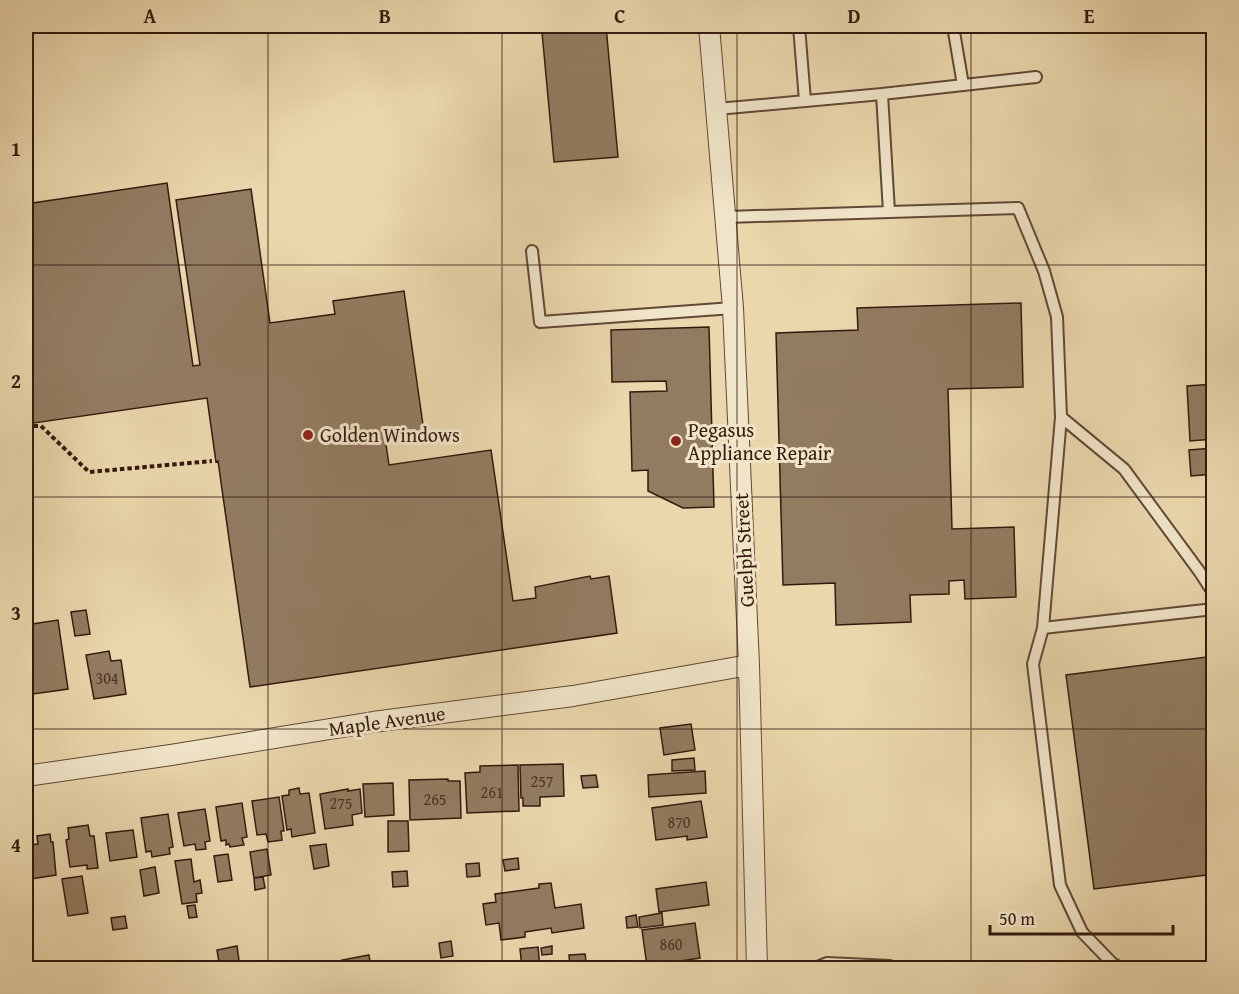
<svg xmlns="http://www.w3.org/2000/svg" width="1239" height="994" font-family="'Gentium Book Plus',serif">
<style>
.building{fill:#927c61;stroke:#33190f;stroke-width:1.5}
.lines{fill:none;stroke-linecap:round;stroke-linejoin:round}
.lane-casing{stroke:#614836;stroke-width:14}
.street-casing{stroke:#614836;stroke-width:22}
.path{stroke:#33190f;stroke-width:4;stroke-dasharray:4.5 3;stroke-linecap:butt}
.lane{stroke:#f1e5c9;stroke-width:10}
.street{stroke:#f1e5c9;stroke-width:20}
.grid{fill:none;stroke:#33190f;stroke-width:1.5;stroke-opacity:0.55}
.poi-dot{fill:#8f2418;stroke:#f1e5c9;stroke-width:2}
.labels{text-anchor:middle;stroke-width:6;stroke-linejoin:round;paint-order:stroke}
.number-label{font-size:16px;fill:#4b3224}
.poi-label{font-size:20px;fill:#33190f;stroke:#f1e5c9;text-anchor:start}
.street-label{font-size:20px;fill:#33190f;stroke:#f1e5c9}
.neatline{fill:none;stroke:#33190f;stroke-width:2}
.grid-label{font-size:20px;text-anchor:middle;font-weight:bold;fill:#33190f}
</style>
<rect width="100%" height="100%" fill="#ead7ac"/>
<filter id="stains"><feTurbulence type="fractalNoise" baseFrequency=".00333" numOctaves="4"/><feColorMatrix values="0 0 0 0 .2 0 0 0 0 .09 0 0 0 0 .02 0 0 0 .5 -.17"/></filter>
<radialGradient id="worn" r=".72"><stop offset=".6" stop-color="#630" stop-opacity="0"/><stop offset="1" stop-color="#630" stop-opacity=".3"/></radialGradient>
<path class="building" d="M606,26l12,131 -64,5 -12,-130z
M167,183l26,183 7,-1 -24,-165 75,-11 19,134 65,-9 -2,-13 71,-10 20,141 -39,6 4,27 102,-15 22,151 23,-3 -1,-11 55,-11 1,3 18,-3 8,57 -367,54 -32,-226 -2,1 -9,-64 -180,26 -1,-220z
M1021,303l2,84 -75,2 4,140 62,-2 2,70 -51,2 -1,-19 -15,1v13l-39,1 1,27 -75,3 -1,-42 -52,2 -7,-252 82,-3 -1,-22z
M709,327l5,180 -31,1 -35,-17v-21l-16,1 -2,-79 37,-1 -1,-10 -54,1 -1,-52z
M1214,384v55l-24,2 -3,-55z
M1214,448v26l-23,2 -2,-26z
M86,610l4,24 -15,2 -4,-24z
M58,620l10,69 -42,6v-70z
M109,651l2,10 10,-1 5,34 -32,5 -8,-44z
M1214,656v218l-120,15 -28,-214z
M691,724l4,26 -31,5 -4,-27z
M694,758l1,12 -23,1v-11z
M563,764l1,32 -24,1v9h-17v-8h-2l-1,-33z
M518,765l1,46 -52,2 -2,-40 15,-1v-6z
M705,771l1,22 -57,4 -1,-22z
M596,775l2,12 -15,1 -2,-12z
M448,779v2h12l1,37 -51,2 -1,-40z
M393,783l1,32 -29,2 -2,-33z
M299,788l1,6 9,-1 6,40 -23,4 -1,-8 -4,1 -5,-34 7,-1v-5z
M348,789v2l12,-2 2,24 -10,2 1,10 -28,4 -5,-35z
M279,797l5,34h-3l1,9 -14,2 -2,-8 -9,1 -5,-34z
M701,801l6,36 -20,3v-4l-31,4 -4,-32z
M242,803l5,34 -5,1 2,7 -14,2 -1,-3 -3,1v-5l-5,1 -5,-34z
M205,809l5,32 -5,1 1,7 -10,1 -1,-6 -11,2 -6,-33z
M168,814l5,33 -4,1 1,6 -18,3 -1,-6 -5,1 -5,-34z
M388,821h20l1,30 -21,1z
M88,825l2,11h4l4,32 -11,1v-4l-17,2 -4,-27 3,-1 -1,-11z
M133,830l4,27 -27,4 -4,-28z
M50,834l1,8h2l3,33 -25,4 -5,-34 12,-1 -1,-8z
M326,844l3,22 -15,3 -4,-23z
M267,849l4,26 -17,3 -4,-26z
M228,854l4,26 -14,2 -4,-26z
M518,858l1,11 -14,2 -2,-11z
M191,859l3,23 6,-2 2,13 -6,1 1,8 -15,2 -7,-43z
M479,863l1,13 -13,1 -1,-13z
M155,867l4,26 -15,3 -4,-26z
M407,871l1,15 -15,1 -1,-15z
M26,875h4l1,9 -5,1z
M82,876l6,37 -20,3 -6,-37z
M263,877l2,11 -10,2 -1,-12z
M706,882l3,23 -50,7 -3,-23z
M551,883l4,25 26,-4 3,24 -32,5 -1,-5 -26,4v5l-24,3 -2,-17 -13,2 -3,-21 13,-2 -1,-8 44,-6v-4z
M195,905l2,12 -8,1 -2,-12z
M662,913l1,12 -23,3 -1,-11z
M636,915l2,12 -11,1 -1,-11z
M125,916l2,12 -14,2 -2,-12z
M695,923l5,35 -53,8 -5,-36z
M451,941l2,15 -12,2 -2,-15z
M237,946l3,22h-20l-3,-18z
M552,946v8l-10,1 -1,-7z
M538,947l2,21h-18l-2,-19z
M585,954l2,14h-17l-1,-13z
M369,955l2,13h-28l-1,-8z
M612,962l1,6h-20v-3z"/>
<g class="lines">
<defs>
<path id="lane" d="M799,26l6,75
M953,26l10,59
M882,94l154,-17
M717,109l165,-15 7,118
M727,217l291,-9 26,63 13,46 4,100 -18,211 -10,36 27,221 22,47 30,31 9,5
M532,251l8,71 193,-14
M1061,417l63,52 75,102 15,23
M1043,628l171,-19
M815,968l12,-5 63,3"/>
<path id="street" d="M709,26l24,282 16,357 8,303
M26,776l145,-21 202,-33 200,-26 176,-31"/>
</defs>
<use href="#lane" class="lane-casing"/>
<use href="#street" class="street-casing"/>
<path class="path" d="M26,426h15l48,46 123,-11"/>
<use href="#lane" class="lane"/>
<use href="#street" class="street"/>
</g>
<path class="grid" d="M268,26v942M502,26v942M737,26v942M971,26v942M26,265h1188M26,497h1188M26,729h1188"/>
<g class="poi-dot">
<circle cx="308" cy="435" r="6"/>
<circle cx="676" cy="441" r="6"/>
</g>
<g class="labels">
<g class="number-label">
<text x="107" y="684">304</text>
<text x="542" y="787">257</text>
<text x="492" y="798">261</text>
<text x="435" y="805">265</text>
<text x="341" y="809">275</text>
<text x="679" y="828">870</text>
<text x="671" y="950">860</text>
</g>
<g class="poi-label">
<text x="688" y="437">Pegasus<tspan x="688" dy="23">Appliance Repair</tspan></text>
<text x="320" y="442">Golden Windows</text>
</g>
<g class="street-label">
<text transform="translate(744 550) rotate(-93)" y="7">Guelph Street</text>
<text transform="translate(387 721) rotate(-8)" y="7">Maple Avenue</text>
</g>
</g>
<rect width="1239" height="994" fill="none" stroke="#ead7ac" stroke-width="66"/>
<path d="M990 925v9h183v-9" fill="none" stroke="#33190f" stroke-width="3"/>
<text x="999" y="925" font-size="18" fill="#33190f" stroke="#f1e5c9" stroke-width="4.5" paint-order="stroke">50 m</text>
<rect x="33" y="33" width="1173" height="928" class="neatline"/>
<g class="grid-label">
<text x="150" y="23">A</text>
<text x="385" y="23">B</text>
<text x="620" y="23">C</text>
<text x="854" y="23">D</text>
<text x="1089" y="23">E</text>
<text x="16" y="156">1</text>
<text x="16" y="388">2</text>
<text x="16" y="620">3</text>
<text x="16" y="852">4</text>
</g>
<rect width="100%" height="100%" filter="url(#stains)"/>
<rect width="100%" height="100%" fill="url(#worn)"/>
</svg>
